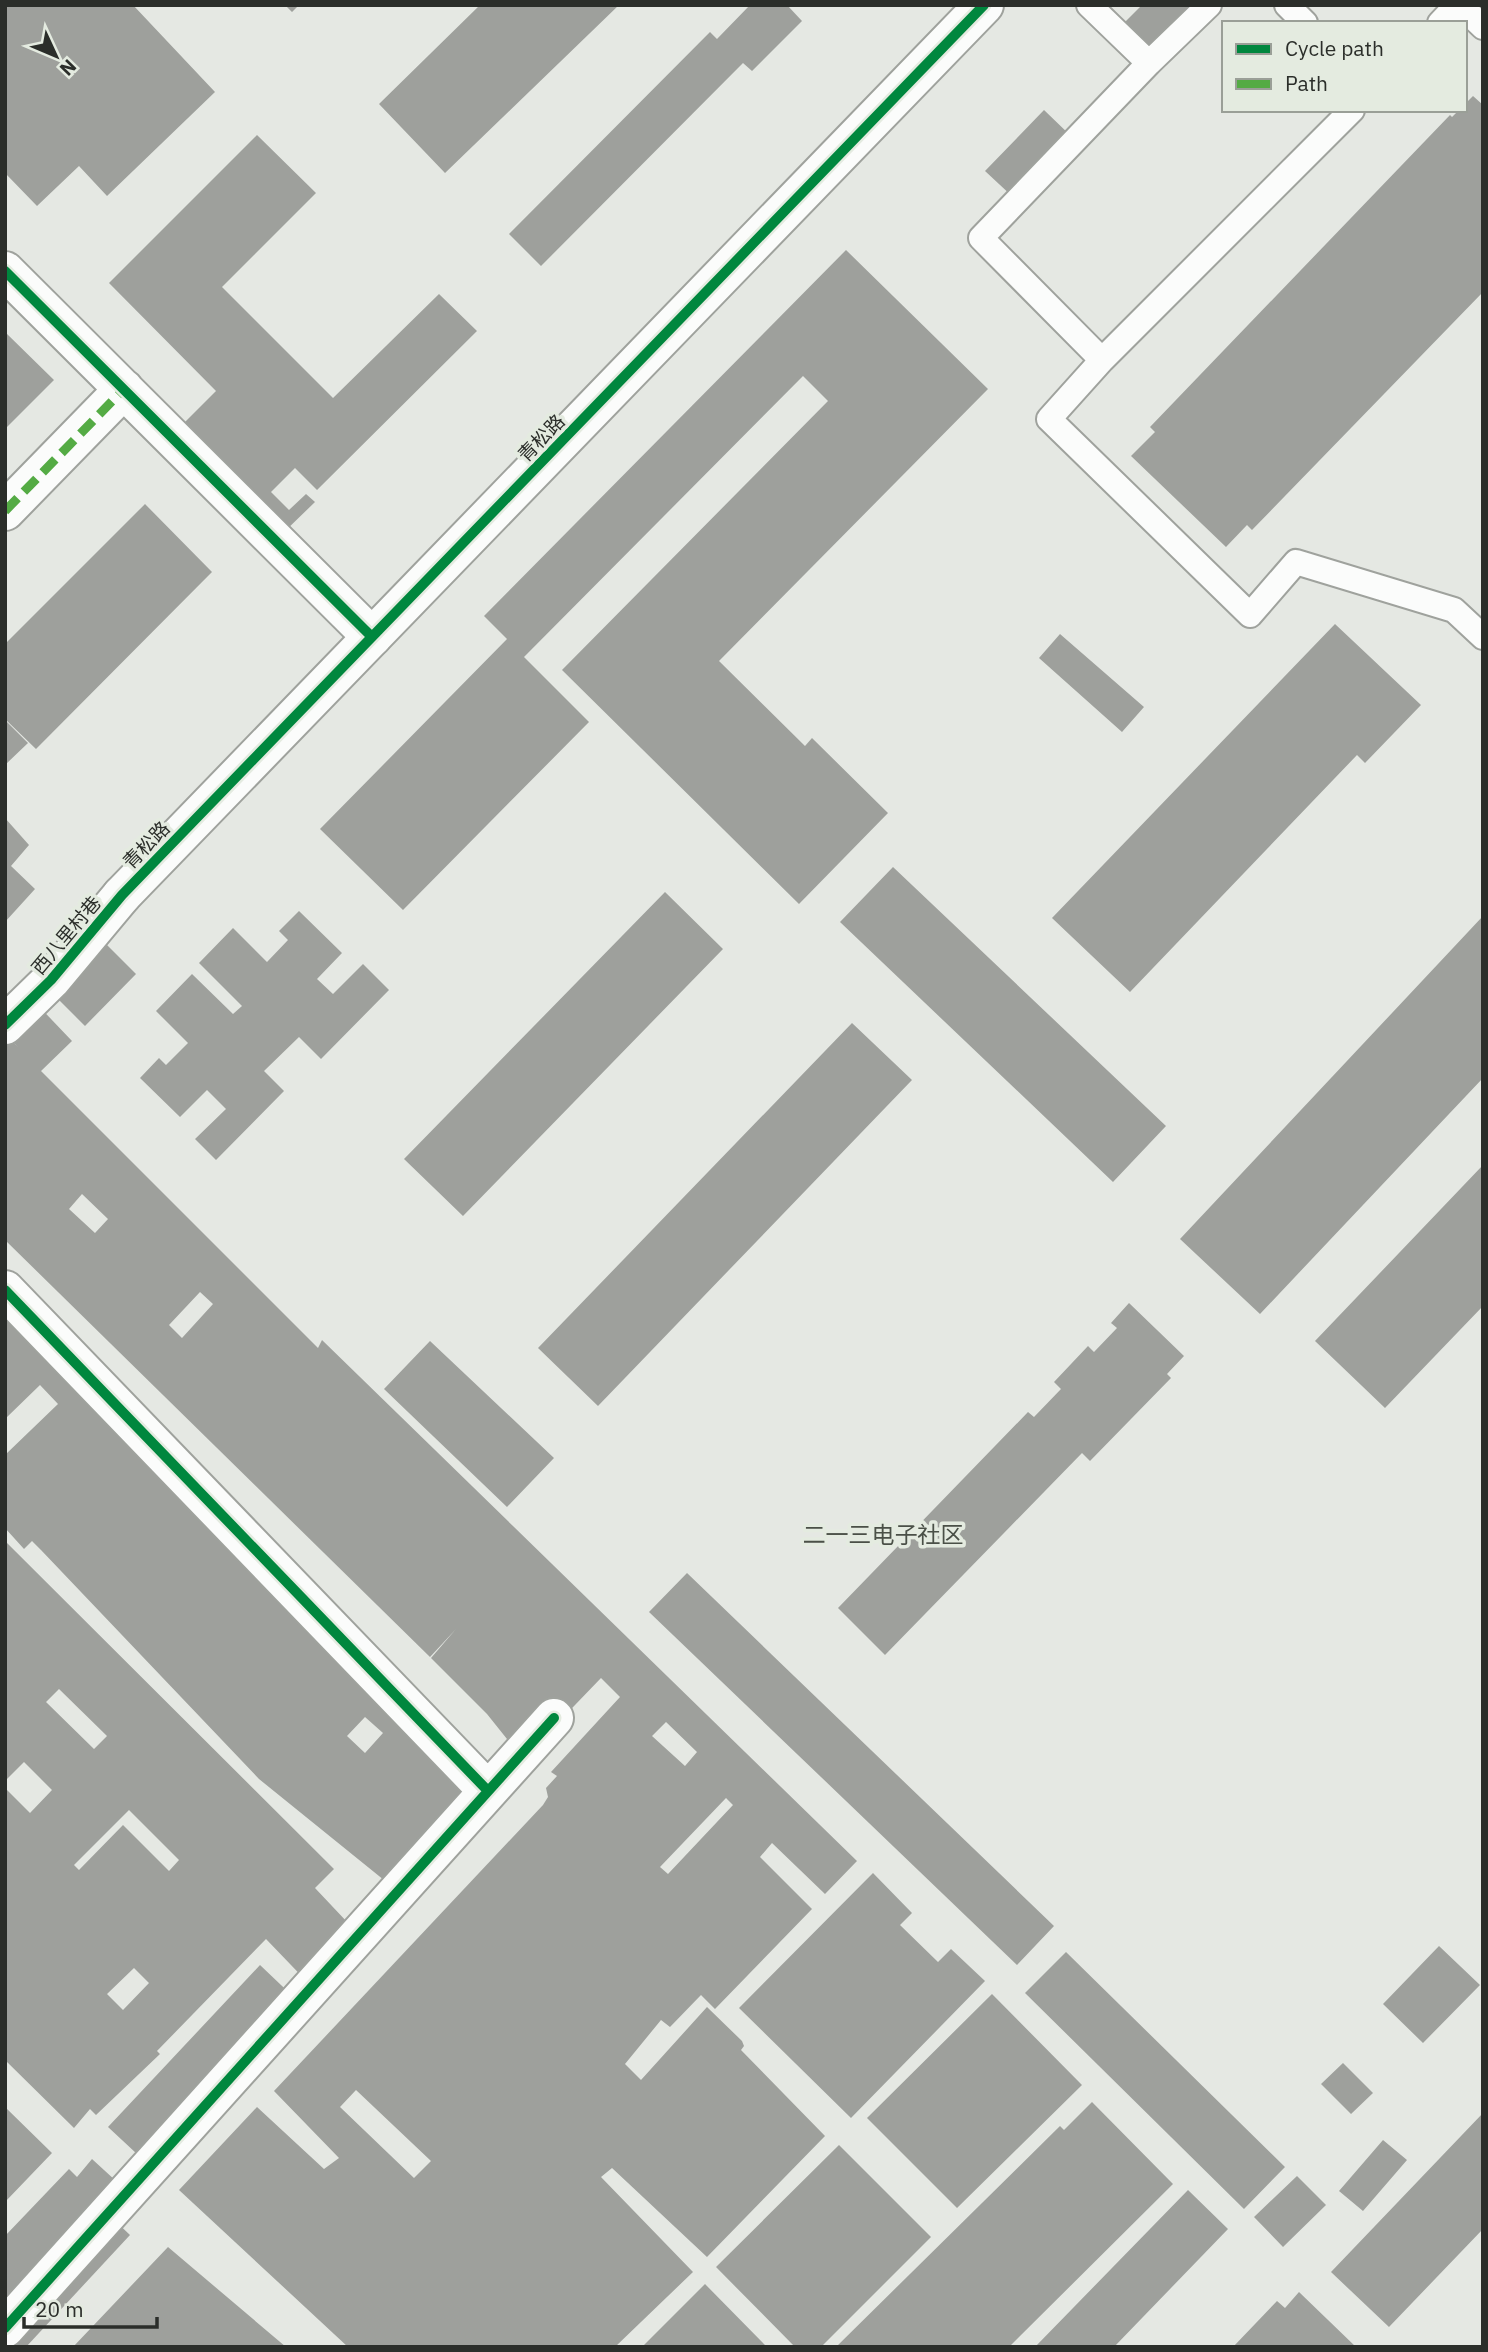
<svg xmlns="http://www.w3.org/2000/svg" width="1488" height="2352" font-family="'IBM Plex Sans','Noto Sans SC',sans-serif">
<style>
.building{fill:#9ea09c;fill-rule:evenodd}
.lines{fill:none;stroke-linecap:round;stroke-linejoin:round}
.service-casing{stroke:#9fa29d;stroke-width:28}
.minor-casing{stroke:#9fa29d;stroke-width:42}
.tertiary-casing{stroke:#9fa29d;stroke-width:42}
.service{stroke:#fbfcfb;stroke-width:24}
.minor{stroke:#fbfcfb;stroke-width:38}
.tertiary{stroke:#fbfcfb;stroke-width:38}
.quiet{stroke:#54ab44;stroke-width:9;stroke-dasharray:18 9;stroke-linecap:butt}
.cycleway-casing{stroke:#e4ebe0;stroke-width:15}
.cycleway{stroke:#00873e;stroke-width:10}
.labels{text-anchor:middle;stroke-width:7;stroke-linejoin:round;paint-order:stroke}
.street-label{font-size:19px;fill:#2b2e2a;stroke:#e4ebe0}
.quarter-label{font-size:23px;fill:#4a5047;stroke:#e4ebe0}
</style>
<rect width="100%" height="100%" fill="#e5e8e3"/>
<path class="building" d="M5,5h128l82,87 -108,104 -28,-30 -42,40 -32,-33z
M285,5h14l-7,7z
M480,5h139l-174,168 -66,-69z
M750,5h37l15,16 -50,50 -9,-8 -202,203 -32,-32 201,-202 7,7z
M1142,5h56l-46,46 -28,-28z
M1473,96l10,9v187l-231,238 -5,-5 -21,22 -95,-91 24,-24 -5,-5 300,-312 2,2 7,-7h6v-6z
M1044,110l28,27 -58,61 -29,-27z
M257,135l59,58 -94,94 111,111 106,-104 38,37 -160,159 -22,-22 -24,24 18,18 17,-16 9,8 -34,33 -104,-105 39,-39 -107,-108z
M846,250l142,139 -269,272 86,85 7,-8 76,75 -89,91 -237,-234 266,-269 -25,-25 -279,281 65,65 -186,188 -83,-81 187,-190 -23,-23z
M5,332l49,48 -49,49z
M145,504l67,68 -176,177 -31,-30v-75z
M1335,624l86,81 -56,58 -8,-8 -227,237 -78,-74z
M1060,634l84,73 -22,25 -83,-74z
M5,720l23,23 -23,22z
M5,818l24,27 -18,21 24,23 -30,33z
M893,867l273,259 -53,56 -273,-260z
M665,892l58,57 -260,267 -59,-57z
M299,911l43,42 -25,26 16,15 30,-30 26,26 -68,69 -22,-22 -35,34 20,20 -68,69 -21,-21 31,-30 -19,-19 -27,27 -40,-39 19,-20 7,7 22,-22 -32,-32 36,-37 41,40 9,-8 -43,-43 34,-35 34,34 21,-22 -9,-9z
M1483,916v162l-223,236 -80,-75z
M95,933l41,41 -51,52 -26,-26 8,-8 -16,-15z
M31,998l41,43 -31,30 277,277 4,-8 535,521 -32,33 -53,-51 -12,14 52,52 -97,100 -14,-14 -31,32 -9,-7 -36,44 16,16 66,-73 35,34 2,5 -3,4 84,86 -118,121 -95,-89 -11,9 92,95 -78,75h-267l-169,-157 78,-83 67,62 15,-11 -65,-67 269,-286 5,-8 -2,-9 11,-12 -6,-4 69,-75 -19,-19 -78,81 -36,-45 -56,-56 25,-29 -26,28 -425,-417v-205l13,12 -13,-13zM82,1194l26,25 -13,14 -26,-24zM200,1292l13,12 -31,34 -13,-13zM666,1722l31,30 -12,14 -33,-30zM726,1798l7,7 -65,69 -8,-7zM356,2090l75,71 -17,17 -74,-71z
M852,1023l60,57 -314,326 -60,-58z
M1483,1165v141l-98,102 -70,-67z
M5,1287l497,504 -102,102 -141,-114 -218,-229 -9,-9 -8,8 -19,-21v-73l53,-51 -18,-19 -35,34zM365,1717l18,16 -18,20 -18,-17z
M1129,1303l55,53 -17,18 4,4 -81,83 -8,-8 -197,202 -47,-47 190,-196 6,5 27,-28 -7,-7 34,-36 6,6 23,-24 -6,-5z
M430,1341l124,117 -47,49 -123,-118z
M5,1541l329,328 -19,19 50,53 -50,49 -49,-51 -109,112 3,3 -64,61 -6,-6 -16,19 -69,-68v-272l25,25 22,-23 -28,-28 -19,19zM59,1689l48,47 -13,13 -48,-47zM129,1810l50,50 -10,11 -46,-46 -44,45 -5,-5zM134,1968l15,15 -26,27 -16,-16z
M687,1573l367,353 -37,39 -368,-353z
M873,1873l39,40 -12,12 38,37 13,-13 34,32 -134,137 -112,-110z
M1439,1946l41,39 -57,58 -40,-39z
M1066,1952l219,215 -41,42 -219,-216z
M260,1965l42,40 -151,162 -43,-40z
M992,1994l90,91 -125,123 -90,-90z
M1343,2063l30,30 -22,21 -30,-30z
M1092,2102l81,82 -164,163h-173l224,-221 4,4z
M5,2107l47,46 -47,49z
M1483,2113v116l-94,98 -58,-55z
M1383,2140l24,20 -44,51 -24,-20z
M839,2145l92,92 -110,110h-26l-79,-80z
M92,2159l36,33 -20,22 22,21 -104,112h-21v-111l64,-67 8,8z
M1297,2176l29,29 -43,42 -29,-30z
M1188,2190l40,39 -114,118h-79z
M168,2247l118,100h-213z
M705,2284l62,63h-125z
M1299,2292l57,55h-123l44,-46 8,7z"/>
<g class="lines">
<defs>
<path id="service" d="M1089,5l60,58 -168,175 121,122
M1287,5l18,18
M1460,5l23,22
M1440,23l17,-18
M1149,63l60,-58
M1352,110l-250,250 -53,59 201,196 46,-53 158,48 29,27"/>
<path id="minor" d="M5,271l367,366
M5,511l119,-122
M5,1025l46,-45 71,-85
M5,1290l483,501
M5,2328l549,-610"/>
<path id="tertiary" d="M122,895l862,-890"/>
</defs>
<use href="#service" class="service-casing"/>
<use href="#minor" class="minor-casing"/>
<use href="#tertiary" class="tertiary-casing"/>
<use href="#service" class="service"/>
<use href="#minor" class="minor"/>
<use href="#tertiary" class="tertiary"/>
<path class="quiet" d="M5,511l119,-122"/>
<defs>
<path id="cycleway" d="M5,271l367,366
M5,1025l46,-45 71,-85 862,-890
M5,1290l483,501
M5,2328l549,-610"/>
</defs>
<use href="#cycleway" class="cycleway-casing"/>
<use href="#cycleway" class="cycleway"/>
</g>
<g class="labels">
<g class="street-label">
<text transform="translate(541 438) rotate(-46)" y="7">青松路</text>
<text transform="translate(146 845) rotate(-46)" y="7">青松路</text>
<text transform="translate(66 935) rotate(-50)" y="7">西八里村巷</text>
</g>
<g class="quarter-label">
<text x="883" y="1543">二一三电子社区</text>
</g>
</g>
<rect width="1488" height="2352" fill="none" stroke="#2b2e2a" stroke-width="14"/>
<rect x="1222" y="21" width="245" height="91" fill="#e4ebe0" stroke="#9a9f97" stroke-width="2"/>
<rect x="1236" y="44" width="35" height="10" fill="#00873e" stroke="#9a9f97" stroke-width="2"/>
<text x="1285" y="56" font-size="21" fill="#2b2e2a">Cycle path</text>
<rect x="1236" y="79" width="35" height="10" fill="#54ab44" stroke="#9a9f97" stroke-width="2"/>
<text x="1285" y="91" font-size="21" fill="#2b2e2a">Path</text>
<g transform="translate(56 56) rotate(134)" stroke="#e4ebe0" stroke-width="5" paint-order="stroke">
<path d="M0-5L12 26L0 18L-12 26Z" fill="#2b2e2a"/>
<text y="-10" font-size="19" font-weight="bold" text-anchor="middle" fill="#2b2e2a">N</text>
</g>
<path d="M24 2317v10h133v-10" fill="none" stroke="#2b2e2a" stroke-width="3.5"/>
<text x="35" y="2317" font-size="21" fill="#2b2e2a" stroke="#e4ebe0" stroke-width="5" paint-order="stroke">20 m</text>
</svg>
